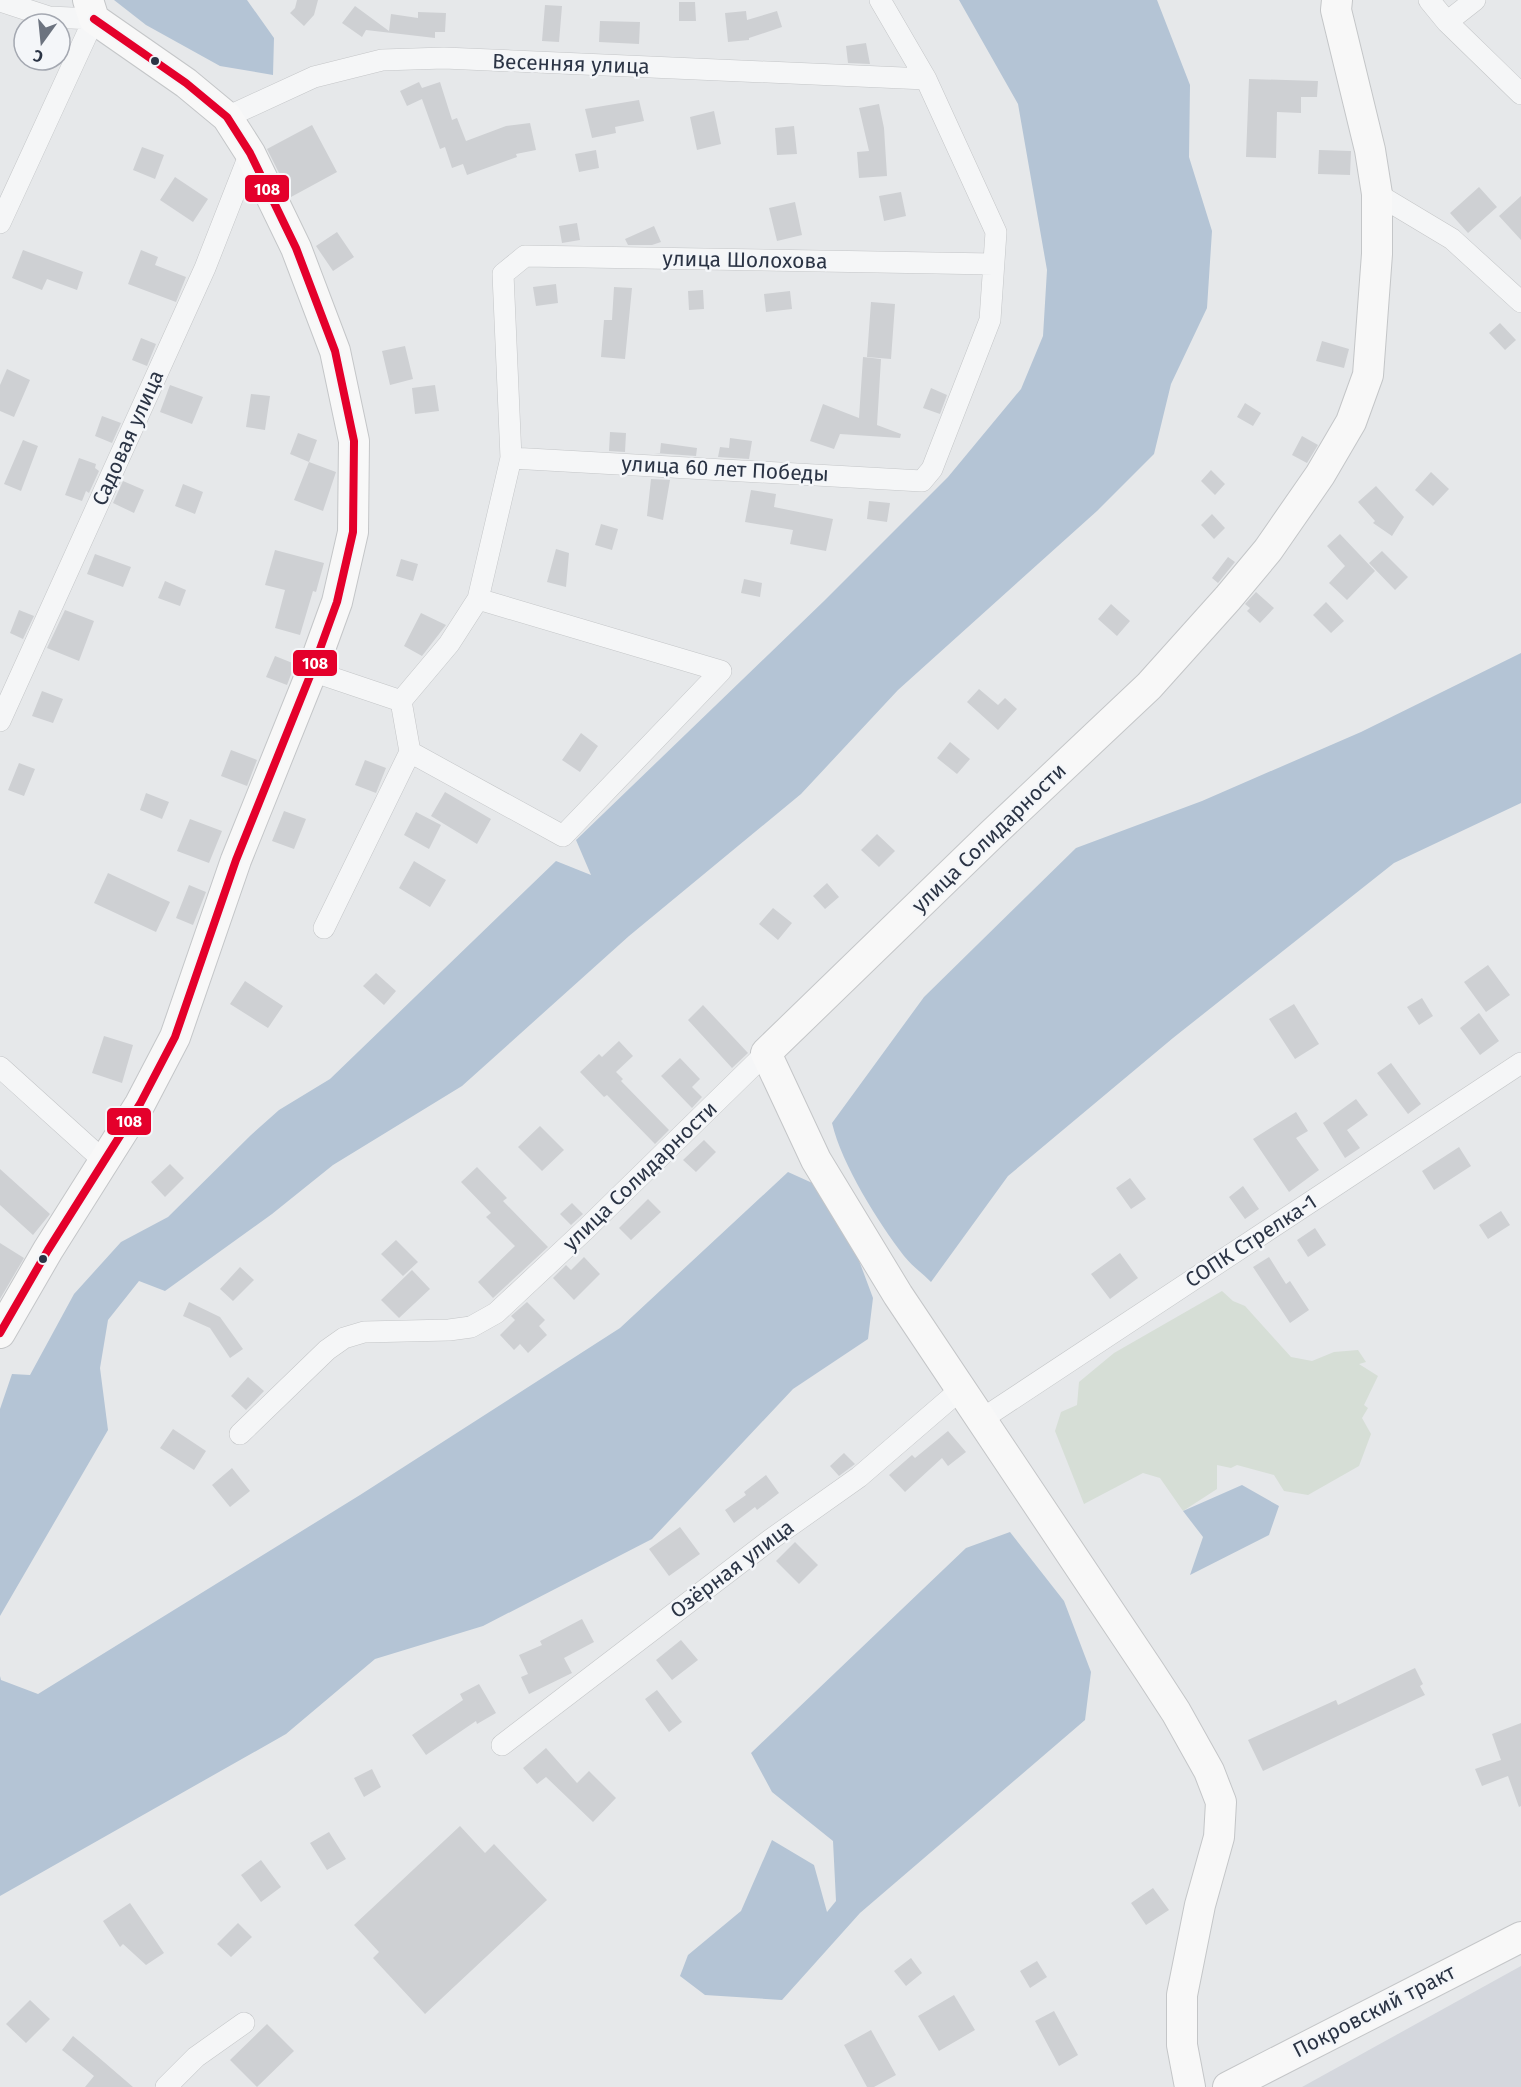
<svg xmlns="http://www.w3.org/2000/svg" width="1521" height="2087" font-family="'Fira Sans',sans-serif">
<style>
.built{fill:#d4d7dd}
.green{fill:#d6ded6}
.water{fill:#b4c4d5}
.building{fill:#ced0d3}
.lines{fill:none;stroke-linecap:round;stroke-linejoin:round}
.street-casing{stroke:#c4c6c8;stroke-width:22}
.secondary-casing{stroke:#c4c6c8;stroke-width:32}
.street{stroke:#f5f6f7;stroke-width:21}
.secondary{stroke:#f8f8f8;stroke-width:30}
.bus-1-casing{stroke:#f4f6f9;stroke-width:12}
.bus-1{stroke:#e4002b;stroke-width:8}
.bus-dot{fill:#2b3445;stroke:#f4f6f9;stroke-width:2}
.labels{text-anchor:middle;stroke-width:5;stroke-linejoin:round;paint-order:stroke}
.street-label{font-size:21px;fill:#2b3445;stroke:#f4f6f9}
.line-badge{stroke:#f4f6f9;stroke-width:2}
.badge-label{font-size:16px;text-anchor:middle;font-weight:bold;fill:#fff}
</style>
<rect width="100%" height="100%" fill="#e6e8ea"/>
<path class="built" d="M1521,1966v121h-219z"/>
<path class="green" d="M1222,1291l11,10 12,5 46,51 21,4 22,-9 24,-2 8,12 -7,2 19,12 -14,29 4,3 -6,10 9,16 -12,32 -51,29 -24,-4 -10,-16 -37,-10 -6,3 -14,-3v24l-34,22 -23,-33 -17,-5 -59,31 -29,-73 6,-19 16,-7 2,-23 35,-29z"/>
<path class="water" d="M114,0h133l27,38 -1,37 -53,-9 -74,-41z
M959,0h198l33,85 -1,72 23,74 -5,77 -36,76 -17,70 -57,57 -199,179 -97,104 -172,142 -167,150 -129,79 -61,49 -107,77 -26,-10 -31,39 -8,48 8,62 -108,186v-207l12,-35 18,1 44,-81 47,-52 47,-25 83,-82 28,-25 51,-31 226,-218 35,14 -15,-35 248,-239 124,-124 73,-88 22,-53 4,-66 -29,-166z
M1521,653v150l-127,60 -221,175 -165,138 -77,106c-9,-9 -19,-16 -27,-26 -26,-34 -62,-91 -72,-133l92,-126 152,-149 126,-47 159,-69z
M788,1172l31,14 32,53 22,59 -5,41 -75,50 -141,150 -169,87 -108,33 -89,75 -286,162v-220l1,4 37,14 322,-199 260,-167z
M1242,1485l37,21 -10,29 -79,40 13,-38 -20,-26z
M1010,1532l54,69 27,71 -6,48 -225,193 -78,87 -77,-5 -25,-19 8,-21 53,-44 31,-71 42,25 13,47 9,-11 -3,-60 -61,-49 -21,-39 215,-205z"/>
<path class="building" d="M297,0h21l-4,15 -10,11 -14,-13 5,-5z
M679,2h16l1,19h-17z
M545,5l17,1 -3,36 -17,-1z
M355,6l34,25 2,-17 27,4v-6l28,1 -1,19h-10v6l-69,-8 -4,7 -20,-14z
M746,11l1,9 30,-9 5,16 -33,11v2l-21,2 -3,-29z
M600,21l40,1 -1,22 -40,-2z
M866,43l4,21 -22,-1 -2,-17z
M1249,79l69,2 -1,16h-16v16l-24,-1 -1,46 -30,-1z
M419,82l3,6 18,-6 12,38 5,-2 9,23 40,-15 24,-3 6,27 -20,4 1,3 -50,18 -4,-11 -11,4 -7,-21 -5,2 -18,-50 -15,7 -7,-15z
M639,100l5,21 -29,6 1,6 -24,5 -7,-29z
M879,104l5,24 3,48 -28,2 -2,-26 12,-1 -10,-43z
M714,111l7,33 -24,6 -7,-33z
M312,125l25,47 -46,25 -24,-48z
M794,126l3,28 -20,1 -2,-27z
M142,147l22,8 -9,24 -22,-9z
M596,150l3,18 -20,4 -4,-18z
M1319,150l32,1 -1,24 -32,-1z
M175,177l33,22 -15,23 -33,-22z
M1479,187l18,20 -29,26 -18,-20z
M901,192l5,24 -22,5 -5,-25z
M1521,196v44l-22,-24z
M795,202l7,33 -25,6 -8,-33z
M577,223l3,17 -18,3 -3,-17z
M654,226l7,16 -9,3h-24l-3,-6z
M337,232l17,25 -21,14 -17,-25z
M23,250l60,22 -6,18 -30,-11 -5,11 -30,-12z
M141,250l17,7 -3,8 31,12 -10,25 -48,-18z
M556,284l2,19 -22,3 -3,-19z
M614,287l18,1 -7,71 -24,-2 3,-37h8z
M703,290l1,19 -15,1 -1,-19z
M790,291l2,18 -26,3 -2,-18z
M871,302l24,2 -4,55 -24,-2z
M1500,323l16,17 -11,10 -16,-17z
M141,338l15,6 -9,22 -15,-6z
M1322,341l27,8 -5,19 -28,-7z
M405,346l8,33 -23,6 -8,-34z
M863,357l18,2 -4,66 24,9 -1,4 -60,-4 -6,15 -24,-8 13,-37 36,14z
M7,369l23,11 -16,37 -14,-6v-26z
M170,385l33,12 -11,27 -32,-12z
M435,385l4,26 -24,3 -3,-26z
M931,388l16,7 -7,19 -17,-6z
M251,394l19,2 -5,34 -19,-3z
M1245,403l16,10 -8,13 -16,-9z
M102,416l19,7 -9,20 -17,-7z
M610,432l16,1 -1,19 -16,-1z
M298,433l19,7 -8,22 -19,-8z
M1302,436l16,9 -11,18 -15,-8z
M730,438l22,3 -3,18 -31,-2 2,-10 9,1z
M23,440l15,6 -17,45 -17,-7z
M661,443l36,5 -1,8 -42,-3h6z
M79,458l17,6 -1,4 4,3 -10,22 -3,-2 -4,10 -17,-6z
M309,462l27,10 -13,39 -29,-11z
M1211,470l14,14 -10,11 -14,-14z
M1431,472l18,17 -16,17 -18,-16z
M651,479l19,1 -7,40 -16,-4z
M123,481l21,9 -10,23 -21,-10z
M183,484l20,8 -8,22 -20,-8z
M1376,486l28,31 -12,19 -19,-13 2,-2 -17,-19z
M751,490l25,4 -2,13 59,12 -7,32 -36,-7 3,-14 -48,-8z
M869,501l21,2 -3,19 -20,-3z
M1212,514l13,14 -11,11 -13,-14z
M601,524l17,5 -6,21 -17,-5z
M1340,534l35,37 -28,29 -18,-17 16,-17 -18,-20z
M556,549l13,4 -3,34 -19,-5z
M275,550l49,13 -8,29 -3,-1 -13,44 -25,-7 10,-38 -20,-5z
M1382,551l26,26 -13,13 -26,-27z
M95,554l36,13 -8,20 -36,-13z
M1228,557l7,5 -17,21 -6,-5z
M401,559l17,5 -5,17 -17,-5z
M744,579l18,4 -2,14 -19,-4z
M165,581l21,9 -6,16 -22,-8z
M1256,592l18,16 -14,15 -13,-12 3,-3 -5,-4z
M1326,602l18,19 -13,12 -18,-18z
M1111,604l19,17 -13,15 -19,-17z
M19,610l15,6 -11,23 -13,-6z
M65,610l29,11 -15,40 -32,-13z
M421,613l25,12 -24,31 -18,-10z
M275,656l20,8 -8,21 -21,-8z
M979,689l19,16 7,-7 12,11 -19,21 -31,-28z
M42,691l21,8 -10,24 -21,-7z
M581,733l17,13 -18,26 -18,-12z
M950,742l20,17 -13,15 -20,-16z
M231,750l26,10 -10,26 -26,-10z
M365,760l21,8 -10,25 -21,-8z
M19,763l16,6 -11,27 -16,-6z
M445,792l46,27 -14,25 -46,-28z
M146,793l23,9 -7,17 -22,-9z
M284,811l22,8 -12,30 -22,-8z
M416,812l25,13 -12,24 -25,-14z
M190,819l32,12 -13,32 -32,-12z
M877,834l18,17 -16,16 -18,-17z
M414,861l32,19 -16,27 -31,-19z
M108,873l62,29 -14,30 -62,-29z
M827,883l12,14 -14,12 -12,-13z
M189,885l17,7 -13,33 -17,-7z
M773,908l19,15 -14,17 -19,-16z
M1488,965l22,30 -24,17 -22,-30z
M376,973l20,18 -12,14 -21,-19z
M245,981l38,25 -15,22 -38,-24z
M1422,998l11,18 -14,9 -12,-18z
M1294,1004l25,40 -24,15 -26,-40z
M703,1005l45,48 -16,15 -44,-48z
M1479,1013l20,28 -19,14 -20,-27z
M104,1036l29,9 -11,38 -30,-10z
M619,1041l14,15 -17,16 7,7 -2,2 48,49 -14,14 -48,-49 -3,2 -24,-25 19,-18 3,3z
M680,1058l20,21 -8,8 10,10 -10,11 -31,-32z
M1391,1063l30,41 -13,10 -31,-41z
M1356,1099l12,16 -21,15 13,18 -15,10 -22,-35z
M1296,1112l12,19 -12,7 23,32 -30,22 -36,-53z
M540,1126l24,24 -22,21 -24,-24z
M704,1140l12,12 -20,20 -13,-12z
M1459,1147l12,19 -37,24 -12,-19z
M170,1164l14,14 -19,19 -14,-15z
M477,1167l30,31 -4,3 45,46 -55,51 -15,-16 37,-36 -29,-29 5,-4 -30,-31z
M0,1169l50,45 -17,21 -33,-30z
M1130,1178l16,21 -15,10 -15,-21z
M1243,1186l16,23 -14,10 -16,-22z
M648,1199l13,13 -30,28 -12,-12z
M572,1203l11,11 -12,11 -11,-11z
M1501,1211l9,14 -22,14 -9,-14z
M1315,1228l11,17 -18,12 -11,-17z
M396,1240l22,22 -15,14 -22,-22z
M0,1243l24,15 -24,41z
M1120,1253l18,25 -28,21 -19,-25z
M584,1257l16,17 -26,26 -21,-22 13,-13 5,5z
M1269,1257l17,27 4,-3 19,29 -19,13 -37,-56z
M240,1267l14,13 -21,21 -13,-12z
M412,1270l18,19 -31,29 -18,-18z
M189,1302l31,15 23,32 -13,9 -20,-30 -27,-12z
M527,1302l18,18 -6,6 8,9 -19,18 -8,-9 -6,6 -14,-15 15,-15 -4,-4z
M248,1377l16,14 -18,19 -15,-14z
M173,1429l33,22 -12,19 -34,-22z
M948,1431l18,21 -18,14 -6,-8 -37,34 -16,-17 23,-20 3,3z
M844,1453l11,11 -16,12 -9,-10z
M232,1468l18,23 -20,16 -18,-22z
M766,1475l13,18 -22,17 -2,-3 -21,16 -9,-13 21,-15 -2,-3z
M680,1527l20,27 -31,22 -20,-27z
M795,1542l23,23 -19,19 -23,-23z
M582,1619l12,23 -30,16 8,15 -43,21 -8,-17 7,-3 -9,-19 23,-10 -2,-4z
M681,1640l17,20 -26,20 -16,-20z
M1415,1668l8,16 -3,2 5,9 -162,76 -15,-31 88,-40 2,5z
M479,1684l17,29 -19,11 -1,-3 -50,34 -14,-20 51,-35 -3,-6z
M657,1690l25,32 -13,10 -24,-33z
M1521,1723v83l-2,1 -11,-31 -26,10 -7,-17 26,-9 -9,-26z
M546,1748l31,35 12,-12 27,27 -23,24 -47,-45 -9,7 -14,-16z
M372,1769l9,18 -17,10 -10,-19z
M460,1826l25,27 9,-9 53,56 -122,114 -52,-56 6,-6 -25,-27z
M329,1832l17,27 -19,11 -17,-27z
M261,1860l20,27 -20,15 -20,-27z
M1153,1888l16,22 -23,15 -15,-22z
M130,1903l34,50 -18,12 -23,-21 -3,3 -17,-26z
M238,1923l14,14 -21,20 -14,-13z
M911,1958l11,15 -16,13 -12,-15z
M1037,1961l10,16 -17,11 -10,-17z
M954,1995l21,35 -36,21 -21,-35z
M30,2000l20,19 -24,24 -20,-19z
M1054,2011l24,44 -19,11 -24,-45z
M267,2024l27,27 -37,36 -27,-27z
M871,2030l25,45 -22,12h-7l-23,-42z
M73,2036l24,20 36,31h-48l9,-11 -32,-26z"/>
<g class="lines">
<defs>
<path id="street" d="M1429,0l18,22 74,72
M0,1l49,16 45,2 -94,204
M1447,22l28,-22
M227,117l87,-40 68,-17 62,-2 482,21
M1377,194l75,45 69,63
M511,458l411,23 10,-12 58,-149 6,-88 -70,-153 -46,-79
M312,671l89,30 48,-57 29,-45 33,-141 -8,-184 22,-18 468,8
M401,701l9,51 153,84 158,-165 -243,-72
M0,721l205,-453 45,-115
M324,928l86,-176
M0,1067l104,94
M982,1419l539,-356
M240,1434l87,-84 17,-12 20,-6 85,-2 22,-3 25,-14 91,-85 179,-175
M502,1745l268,-205 89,-63 101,-87
M166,2087l30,-30 48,-34"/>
<path id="secondary" d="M0,1333l48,-83 92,-146 35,-67 61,-177 76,-189 25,-69 16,-70 1,-91 -19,-90 -39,-103 -46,-95 -23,-36 -41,-34 -92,-64 -6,-19
M1190,2087l-8,-42v-50l18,-90 19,-68 2,-35 -12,-31 -33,-59 -26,-40 -252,-377 -82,-135 -50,-107 226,-219 157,-148 79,-88 40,-48 52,-75 31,-53 17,-47 9,-121v-60l-7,-44 -34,-140 1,-10
M1228,2087l293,-150"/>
</defs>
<use href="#street" class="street-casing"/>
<use href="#secondary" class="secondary-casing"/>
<use href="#street" class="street"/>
<use href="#secondary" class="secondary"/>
<defs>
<path id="bus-1" d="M0,1333l48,-83 92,-146 35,-67 61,-177 76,-189 25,-69 16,-70 1,-91 -19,-90 -39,-103 -46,-95 -23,-36 -41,-34 -92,-64"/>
</defs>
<use href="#bus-1" class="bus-1-casing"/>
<use href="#bus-1" class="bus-1"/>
</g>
<g class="bus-dot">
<circle cx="155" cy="61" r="5"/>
<circle cx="43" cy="1259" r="5"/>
</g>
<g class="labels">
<g class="street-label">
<text transform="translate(571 64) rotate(2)" y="7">Весенняя улица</text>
<text transform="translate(745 260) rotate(1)" y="7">улица Шолохова</text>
<text transform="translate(128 438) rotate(-66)" y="7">Садовая улица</text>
<text transform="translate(725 469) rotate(3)" y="7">улица 60 лет Победы</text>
<text transform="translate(989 838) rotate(-44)" y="7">улица Солидарности</text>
<text transform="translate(640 1176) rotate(-44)" y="7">улица Солидарности</text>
<text transform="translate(1251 1241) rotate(-33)" y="7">СОПК Стрелка-1</text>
<text transform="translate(732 1569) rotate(-37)" y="7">Озёрная улица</text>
<text transform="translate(1374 2011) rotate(-27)" y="7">Покровский тракт</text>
</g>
</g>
<g class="line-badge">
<rect x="244" y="174" width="46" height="29" rx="6" fill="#e4002b"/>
<rect x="292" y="649" width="46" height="28" rx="6" fill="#e4002b"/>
<rect x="106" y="1107" width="46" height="29" rx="6" fill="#e4002b"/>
</g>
<g class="badge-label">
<text x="267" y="195">108</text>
<text x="315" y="669">108</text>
<text x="129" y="1127">108</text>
</g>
<g transform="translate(42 42) rotate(195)"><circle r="28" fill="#f4f6f9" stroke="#a4a8b1" stroke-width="1.5"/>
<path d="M0-4.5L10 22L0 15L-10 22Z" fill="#6c737f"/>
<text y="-9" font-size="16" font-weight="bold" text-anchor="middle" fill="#2b3445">С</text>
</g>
</svg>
